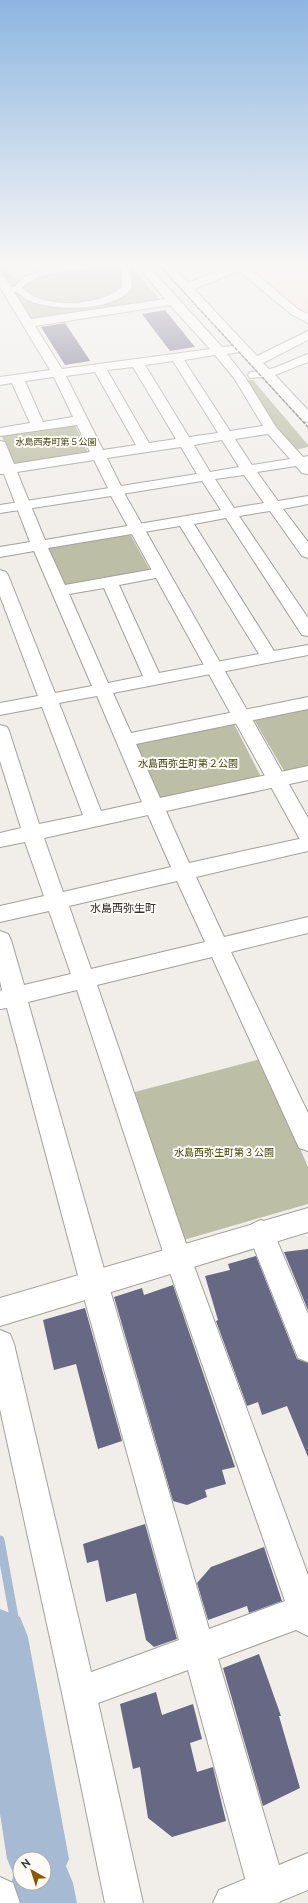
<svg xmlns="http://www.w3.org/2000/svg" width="308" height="1903" font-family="Ubuntu,'Noto Sans JP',sans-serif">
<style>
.education{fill:#f6e0d3}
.green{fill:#bcbea5}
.sand{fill:#efe5c0}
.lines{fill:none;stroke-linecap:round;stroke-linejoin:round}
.stream{stroke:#a6bad3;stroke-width:9}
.river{fill:#a6bad3;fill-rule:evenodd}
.building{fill:#676883}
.pedestrian-casing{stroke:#a3a09c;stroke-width:2}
.minor-casing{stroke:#a3a09c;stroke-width:2}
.tertiary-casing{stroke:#a3a09c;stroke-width:2}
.pedestrian{fill:#fff;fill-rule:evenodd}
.minor{fill:#fff;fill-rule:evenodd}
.tertiary{fill:#fff;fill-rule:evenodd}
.rail{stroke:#706f6c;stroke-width:1.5;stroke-dasharray:3.5 1.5;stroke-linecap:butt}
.labels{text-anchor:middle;stroke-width:4;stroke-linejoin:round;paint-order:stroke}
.far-park-label{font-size:9px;fill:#454611;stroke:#fefbf7}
.park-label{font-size:10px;fill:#454611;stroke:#fefbf7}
.neighbourhood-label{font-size:11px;fill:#33312e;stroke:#fefbf7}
</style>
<rect width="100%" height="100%" fill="#f1eeea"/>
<path class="education" d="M241,263h67v55l-32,-25z"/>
<path class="green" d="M0,263h128l33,38 -130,19 -31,-51z
M249,380h4l55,65v2l-13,3 -18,-21 -30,-48z
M74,423l15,31 -77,11 -11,-32z
M130,534l21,38 -88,15 -17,-41z
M308,706v63l-22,5 -33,-56z
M233,722l29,57 -102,21 -27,-58z
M261,1059l47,108v37l-128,37 -49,-148z"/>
<path class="sand" d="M27,263h17l4,7 -28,12 -12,-10 1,-5 4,-3z"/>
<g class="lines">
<path class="stream" d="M0,1540l66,363"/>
<path class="river" d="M0,1609l20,8 8,20 41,222 -3,7 7,17 4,20h-62l-4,-20 3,-8 -7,-16 -7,-45zM20,1859h24v24h-24z"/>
</g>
<path class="building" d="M165,310l30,37 -25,4 -28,-37z
M65,323l24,36 1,2 -25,4 -24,-38z
M308,1249v61l-24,-58z
M256,1256l41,103 11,4v94l-21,-51 -25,9 -4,-13 -11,4 -31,-85 2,-1 -13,-44 25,-6 -2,-6z
M173,1285l62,182 -13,3 4,14 -21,6 2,7 -20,8 -14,-4 -59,-204 28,-9 2,7z
M85,1308l37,133 -24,8 -22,-85 -22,6 -11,-50z
M145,1524l32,115 -23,8 -8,-7 -10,-47 -30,9 -8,-42 -11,3 -4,-19z
M264,1547l18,54 -33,12 -2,-7 -39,14 -11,-37 14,-16z
M259,1654l22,62h-2l21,72 -37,18 -40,-138z
M156,1692l6,23 31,-11 9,35 -12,4 7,29 16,-5 13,54 -54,16 -24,-19 -8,-51 -7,2 -13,-65z"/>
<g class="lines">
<defs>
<path id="pedestrian" d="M43,263h8l3,5 43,-5h23l-4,3c-25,3 -78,3 -94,22 5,4 10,8 16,10 25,9 64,6 84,-11v-16l-2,-3 4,-3 6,5 2,18c-19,24 -74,23 -100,14 -6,-2 -10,-7 -16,-10 -4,-1 -8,1 -12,0v-4l10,-1 10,-10 22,-8z"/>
<path id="minor" d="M135,263h11l76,84 12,-1 -76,-83h11l19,20 45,-18 -1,-2h11l56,47 9,4v9l-17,-9 -52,-43 -45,18 63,67 51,-25v9l-45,23 6,6 5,-1 34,-14v8l-33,13 33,35v12l-5,-1 -40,-44 -13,1 -2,-3 2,-3 7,-1 -17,-19 -13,2 18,23 31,50 27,30 5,-1v18l-6,-1 -6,-7 -39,6 21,29 30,-5v8l-25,5 25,33v16l-6,-2 -32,-45 -31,5 69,102v18l-6,-1 -76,-117 -32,6 80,127 34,-6v10l-195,38 18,40 177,-36v12l-172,35 24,54 148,-32v14l-142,31 23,52 119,-26v14l-112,26 28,60 84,-20v16l-77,19 77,161v38l-9,-3 -87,-191 -115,28 94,273 117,317v61l-12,-6 -78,29 68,230 -6,13 -2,1 -24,-1 -6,-13 -60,-219 -109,40 -12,-5 -5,-12 5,-12 112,-41 -99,-357 -73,-275 -7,1v-18l2,-1 -2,-9v-50l8,3 3,6 13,45 47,-11 -22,-63 -49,11v-16l44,-10 -19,-54 -25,5v-14l21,-5 -21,-67v-36l7,2 2,4 30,93 44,-9 -41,-108 -42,8v-12l38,-7 -38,-100v-26l6,2 2,3 47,118 37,-7 -58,-135 -34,6v-10l30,-5 -26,-68h-4v-33l5,1 9,22 76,-12 -13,-27 -77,11v-8l30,-5 -18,-40 -12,2v-8l50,-7 -50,-83v-12l4,1 27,43 134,-20zM170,305l40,44 -148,20 -27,-43zM215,355l19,23 29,48 -33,5 -46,-71zM173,361l45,72 -29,4 -44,-72zM133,367l43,72 -27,4 -42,-73zM95,372l41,73 -33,5 -37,-74zM54,377l19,40 -30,5 -18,-41zM268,434l22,25 -38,6 -17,-26zM222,440l17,27 -29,5 -16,-27zM181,447l16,27 -76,12 -14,-28zM94,460l17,34 5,1 86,-14 19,29 -176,30 -28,-68zM244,475l20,28 -30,5 -19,-29zM180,526l79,128 -100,19 -40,-88 47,-9 2,-3 -2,-3 -6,-2 -95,17 -17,-37zM104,588l39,88 -35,7 -39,-89zM97,696l45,106 -41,9 -42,-108zM148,815l23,52 -108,25 -19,-54zM177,881l28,61 -114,27 -22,-63zM77,990l88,268 120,343 -76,28 -101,-346 -80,-281z
M261,1220l9,4 38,90v48l-10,-4 -50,-125 4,-9z"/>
<path id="tertiary" d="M116,487l5,1 2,3 185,327v25l-7,-2 -3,-5 -187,-340 -111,17v-8z
M308,1208v24l-308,94v-28z
M0,1330l10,4 4,10 82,349 47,210h-38l-43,-210 -62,-284z
M308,1853v37l-32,13h-63l6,-13z
M0,1877l13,6 7,20h-20z"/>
</defs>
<use href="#pedestrian" class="pedestrian-casing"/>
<use href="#minor" class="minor-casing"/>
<use href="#tertiary" class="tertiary-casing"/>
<use href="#pedestrian" class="pedestrian"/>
<use href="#minor" class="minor"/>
<use href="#tertiary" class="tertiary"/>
<path class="rail" d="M157,263l151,164"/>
</g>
<linearGradient id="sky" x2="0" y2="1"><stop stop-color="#8db6e0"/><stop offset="0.5" stop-color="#f9f7f6"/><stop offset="1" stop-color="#f9f7f6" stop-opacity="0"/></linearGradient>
<rect width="308" height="529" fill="url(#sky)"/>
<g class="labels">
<g class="far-park-label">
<text x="56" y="445">水島西寿町第５公園</text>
</g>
<g class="park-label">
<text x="188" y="767">水島西弥生町第２公園</text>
<text x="224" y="1156">水島西弥生町第３公園</text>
</g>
<g class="neighbourhood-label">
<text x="123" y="912">水島西弥生町</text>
</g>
</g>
<g transform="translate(32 1871) rotate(321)"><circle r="19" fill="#fefbf7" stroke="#adaba8"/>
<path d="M0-3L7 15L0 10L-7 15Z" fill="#8a5604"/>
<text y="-6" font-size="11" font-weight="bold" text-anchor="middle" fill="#343331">N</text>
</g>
</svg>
